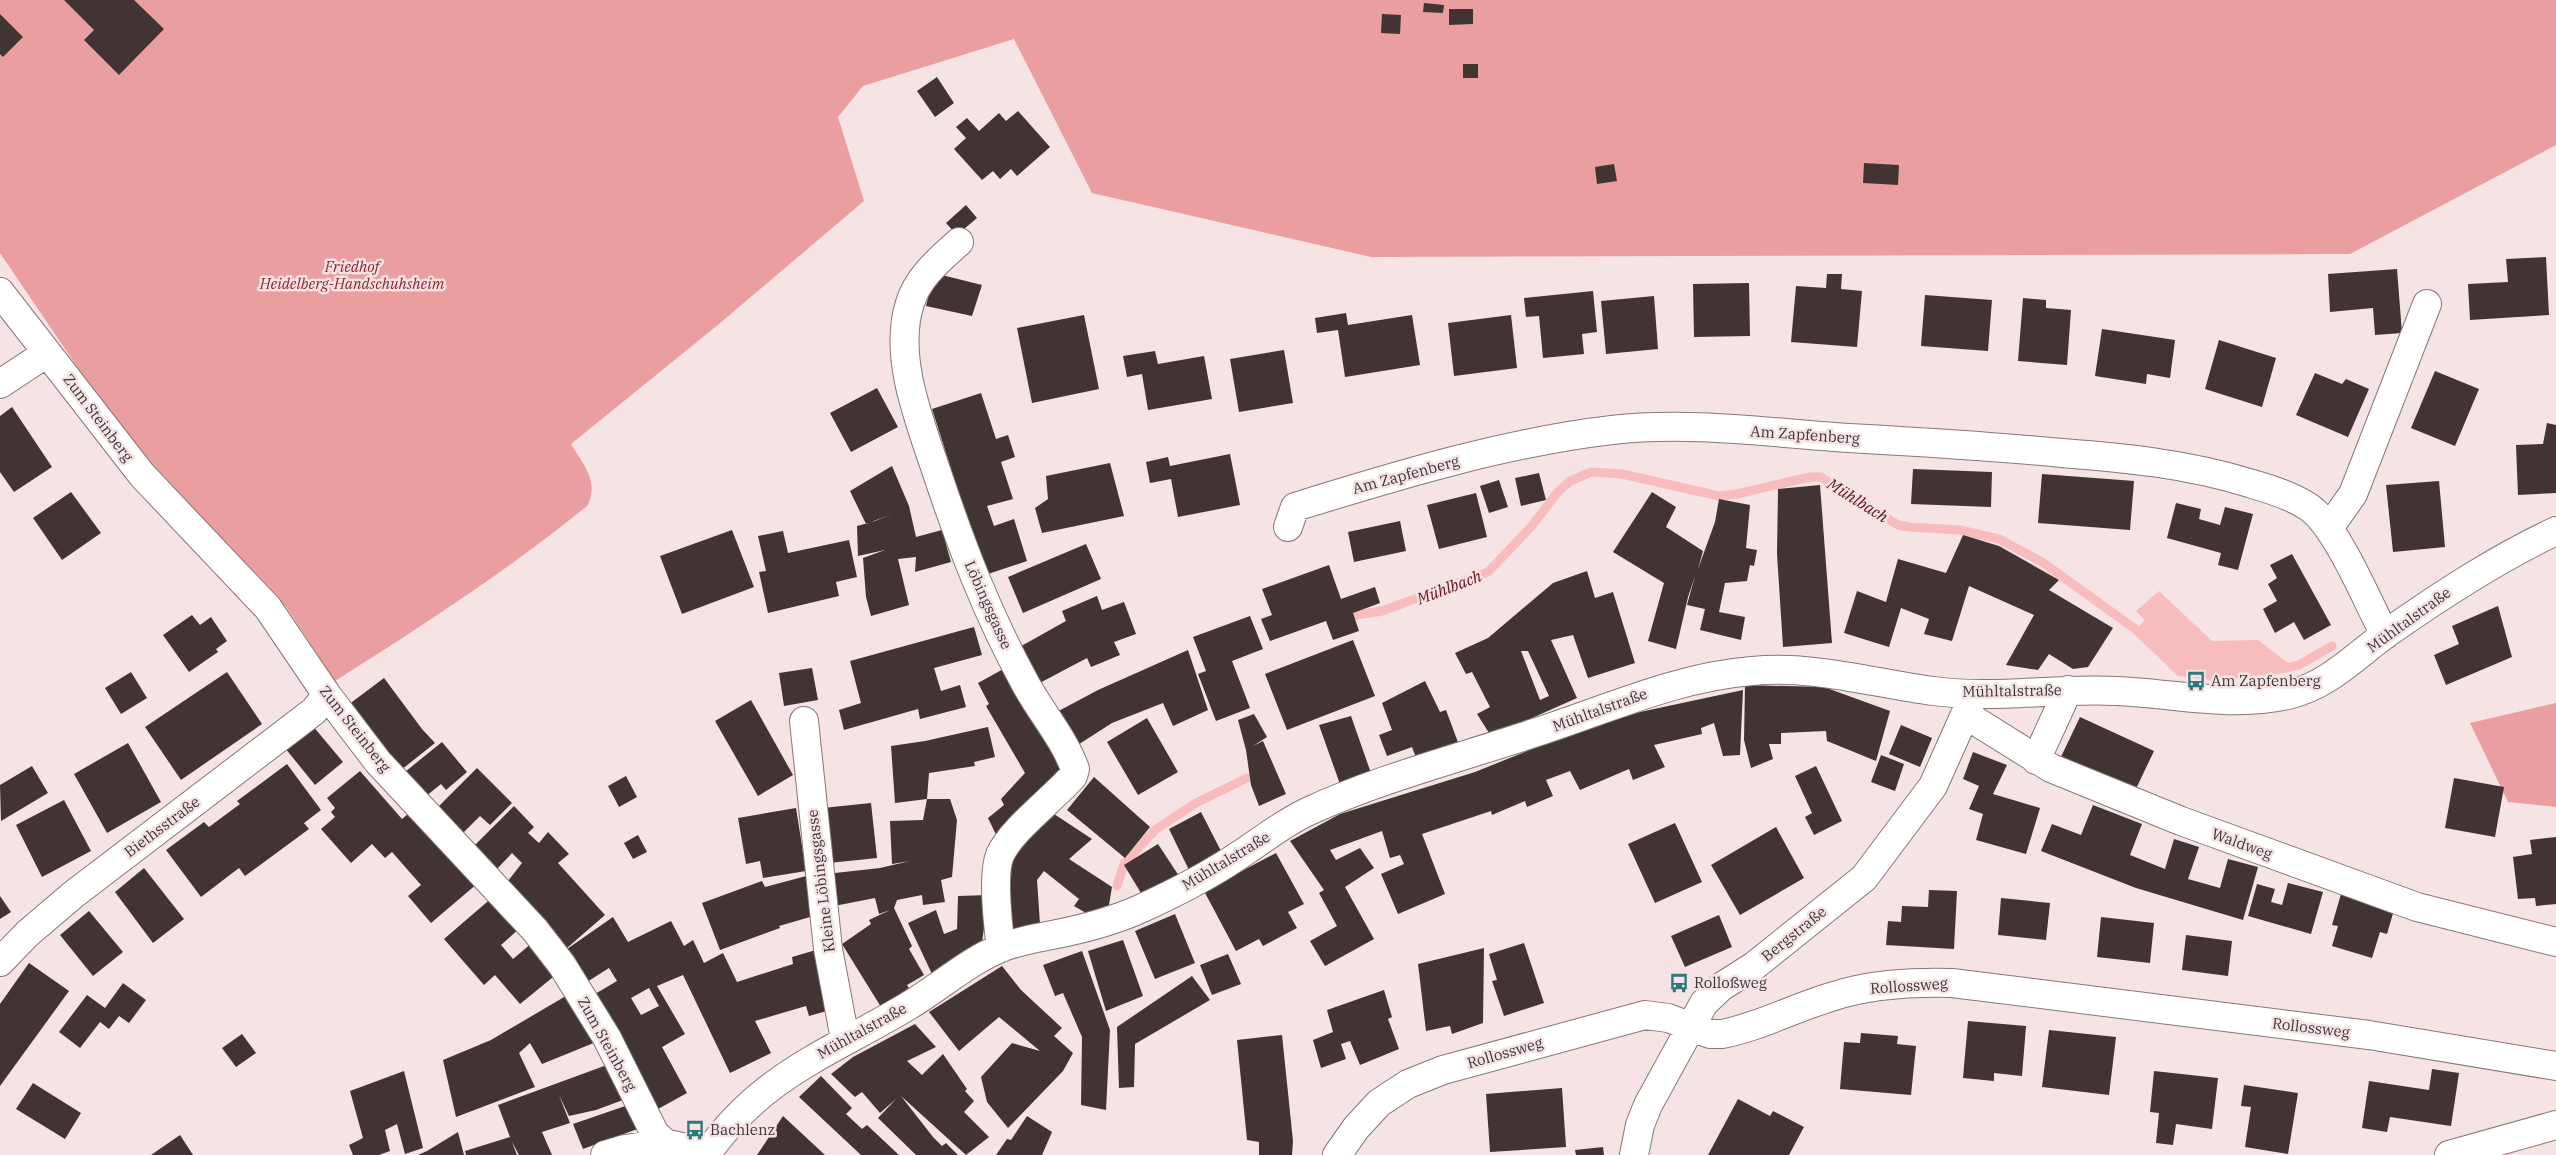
<svg xmlns="http://www.w3.org/2000/svg" width="2556" height="1155" font-family="'IBM Plex Serif',serif">
<style>
.green{fill:#eb9e9f}
.water{fill:#f8bcbc}
.lines{fill:none;stroke-linecap:round;stroke-linejoin:round}
.stream{stroke:#f8bcbc;stroke-width:9}
.building{fill:#433434;fill-rule:evenodd}
.minor-casing{stroke:#877776;stroke-width:30}
.minor{stroke:#fff;stroke-width:28}
.labels{text-anchor:middle;stroke-width:5;stroke-linejoin:round;paint-order:stroke}
.park-label{font-size:15px;font-style:italic;fill:#912231;stroke:#f6e3e3}
.street-label{font-size:15px;fill:#3e3737;stroke:#f6e3e3}
.poi-label{font-size:15px;fill:#3e3737;stroke:#f6e3e3;text-anchor:start}
.water-label{font-size:16px;font-style:italic;fill:#640f1c;stroke:#f6e3e3}
</style>
<rect width="100%" height="100%" fill="#f6e3e3"/>
<path class="green" d="M0,0h2556v145l-206,109 -979,3 -279,-64 -78,-154 -151,47 -25,31 26,84 -145,123 -148,120c12,21 29,37 16,62 -80,65 -165,120 -252,175l-48,-73 -104,-105 -63,-73 -120,-177z
M2556,703v104l-48,-5 -38,-79z"/>
<path class="water" d="M2159,591l53,50 46,-1 30,23 2,9 -70,9 -42,-5 -45,-43 12,-13 -9,-9z"/>
<g class="lines">
<path class="stream" d="M1356,615l26,-4 106,-39 43,-45 26,-34 13,-12 21,-9 31,2 97,22 18,-2 73,-17h11l77,48 11,2 51,3 39,9 43,23 103,74
M2278,669l21,-4 33,-19
M1117,886l7,-22 31,-34 41,-27 51,-25"/>
</g>
<path class="building" d="M64,0h70l30,29 -45,46 -35,-35 10,-10z
M1424,3l20,2 -1,8 -20,-1z
M1449,9h24v15l-24,1z
M0,14l23,23 -20,20 -3,-3z
M1382,14l19,1 -1,19 -19,-1z
M1463,64h15v14h-15z
M937,77l17,26 -19,14 -18,-26z
M1018,111l32,36 -33,29 -6,-7 -11,10 -7,-8 -11,9 -28,-31 12,-11 -10,-11 11,-9 12,13 20,-18 7,8z
M1864,163l35,2 -1,20 -35,-2z
M1614,164l3,17 -20,3 -2,-17z
M966,205l11,13 -20,17 -11,-12z
M2546,257l3,58 -79,5 -2,-36 40,-2 -2,-23z
M2397,269l5,64 -27,2 -2,-27 -43,4 -2,-38z
M934,273l48,12 -10,31 -46,-10z
M1827,274h15l-1,15 21,2 -5,56 -66,-5 5,-56 30,2z
M1749,283l1,53 -56,1 -1,-53z
M1593,291l4,41 -15,2 2,20 -41,4 -4,-42 -13,1 -2,-19z
M1925,295l67,5 -4,51 -67,-5z
M1654,296l4,53 -52,5 -5,-53z
M2023,298l23,2v8l25,2 -4,55 -49,-4z
M1346,313l2,12 64,-10 8,50 -75,12 -7,-47 -21,3 -2,-15z
M1084,315l15,74 -67,14 -15,-75z
M1511,315l6,53 -63,8 -6,-53z
M2102,329l73,11 -5,38 -23,-4 -1,10 -51,-8z
M2219,340l57,18 -14,49 -57,-18z
M1284,350l9,53 -54,9 -9,-53z
M1155,351l3,13 46,-8 8,43 -64,11 -6,-36 -15,3 -4,-21z
M2435,371l44,18 -24,57 -44,-18z
M2315,373l27,11 4,-5 23,10 -21,48 -52,-22z
M877,388l21,39 -47,25 -21,-39z
M981,393l15,46 12,-4 7,22 -14,5 12,37 -26,7 7,20 20,-7 13,42 -42,14 -53,-166z
M12,407l40,60 -38,25 -14,-20v-56z
M2547,423l9,2v68l-38,2 -2,-50 27,-1z
M1230,454l10,51 -62,12 -7,-38 -21,4 -4,-21 22,-5 2,9z
M1110,463l14,53 -82,17 -7,-25 13,-9 -2,-23z
M892,466l17,40 7,31 26,-7 9,32 -36,10 1,-15 -18,2 11,46 -38,11 -5,-19 -3,-39 22,-8 -27,6 -1,-30 18,-5 17,-7 -26,10 -16,-33z
M1913,469l79,3 -1,35 -80,-3z
M1539,473l7,27 -25,6 -6,-28z
M2042,474l92,7 -4,49 -92,-7z
M1499,480l9,27 -19,6 -9,-27z
M2439,481l6,66 -52,5 -7,-67z
M1820,485l12,158 -49,4 -6,-93 1,-65z
M71,492l30,41 -39,27 -29,-42z
M1652,492l24,15 -10,20 37,24 -5,18 17,-47 4,-23 31,6 -4,43 11,2 -3,16 -4,-1 -3,16 -22,2 -6,29 26,5 -4,23 -41,-10 5,-21 -18,-4 8,-29 -7,21 -12,52 -28,-8 16,-58 -51,-31z
M1476,493l11,44 -48,12 -12,-44z
M2176,503l25,6 -2,10 21,6 5,-18 28,7 -15,56 -20,-5 3,-12 -54,-15z
M1400,521l6,30 -52,11 -6,-30z
M732,530l22,57 -72,27 -22,-58z
M783,531l5,22 61,-13 8,37 -21,5 3,14 -71,17 -9,-41 7,-1 -8,-35z
M1963,535l36,11 60,34 -10,10 64,38 -25,39 -15,2 -24,-15 -11,16 -32,-5 28,-50 -65,-29 -17,55 -28,-7 5,-15 -28,-11 -12,39 -45,-14 13,-42 29,11 12,-43 48,14z
M1086,544l15,35 -78,34 -15,-36z
M2292,554l39,71 -27,15 -10,-18 -19,11 -12,-24 14,-8 -9,-17 9,-6 -7,-13z
M1329,565l12,34 34,-12 5,16 -27,10 6,18 -26,9 -7,-19 -56,20 -9,-22 11,-4 -10,-26z
M1587,571l8,27 18,-6 22,71 -47,15 -15,-43 -22,5 26,58 -86,38 -14,-22 13,-7 -18,-35 -6,2 -11,-21 33,-15 65,-55zM1521,651h7l21,45 -9,4z
M1097,596l5,14 22,-8 12,32 -22,8 6,13 -29,12 -4,-9 -53,28 -20,-36 52,-29 -4,-10z
M2498,606l14,51 -66,28 -12,-30 25,-11 -7,-18z
M192,615l8,10 11,-8 16,24 -11,8 2,3 -29,20 -26,-37z
M1250,616l13,33 -31,12 18,47 -34,13 -18,-47 8,-3 -13,-34z
M974,627l8,28 -48,13 7,23 19,-6 6,22 -46,12 -2,-10 -74,21 -5,-20 22,-7 -11,-42z
M1353,640l22,56 -88,34 -22,-56z
M1188,650l20,60 -35,16 -10,-23 -51,20 -39,25 -20,-34 45,-24z
M1007,667l60,106 -68,68 -11,-23 16,-13 -3,-6 24,-26 -39,-67 3,-2 -11,-21z
M812,668l6,32 -34,6 -5,-33z
M131,672l16,26 -26,16 -16,-26z
M227,672l35,52 -81,56 -36,-53z
M384,678l38,51 13,14 -39,31 -52,-66z
M1425,681l15,31 6,-2 13,35 -42,15 -5,-13 -25,9 -8,-21 13,-5 -10,-27z
M1745,685l79,2 66,24 -14,50 -49,-20 -1,-10 -45,2v11h-12l4,15 -22,9 -7,-28z
M1743,690l-3,65 -17,1 -9,-33 -13,5 1,6 -48,11 11,22 -32,13 -4,-11 -49,21 -10,-19 -24,9 7,16 -26,11 -2,-6 -33,14 -1,-4 -69,23 23,60 -47,20 -17,-40 23,-10 -4,-9 -10,3 -8,-27 -52,19 6,10 24,-12 14,20 -29,19 29,52 -49,27 -15,-25 27,-15 -18,-33 5,-3 -34,-49 50,-27 135,-42 82,-33 83,-27z
M751,700l42,75 -35,21 -43,-75z
M1254,714l13,23 -14,9 10,-5 23,53 -27,12 -8,-21 -5,-35 -8,-30z
M1351,716l21,60 -31,11 -22,-62z
M2080,717l74,34 -21,44 -74,-34z
M1147,718l31,54 -40,23 -31,-53z
M312,725l31,37 -28,23 -30,-37z
M1901,725l31,13 -12,29 -31,-13z
M988,727l7,30 -21,5 1,4 -46,7 -2,26 -32,4 -4,-57 34,-5z
M442,742l25,30 -21,18 -5,-6 -21,17 -20,-25z
M128,743l33,59 -54,31 -33,-59z
M1973,752l34,13 -14,29 47,14 -14,46 -50,-14 7,-26 -14,-5 10,-23 -16,-7z
M1881,755l23,9 -9,27 -24,-9z
M287,764l34,46 -17,13 5,6 -64,47 -6,-8 -38,29 -35,-47 38,-28 5,5 31,-23 -3,-3z
M32,766l16,27 -47,28 -1,-36z
M1816,766l26,55 -28,14 -9,-18 7,-4 -17,-37z
M477,768l35,35 -22,22 -10,-9 -17,17 -26,-25z
M360,771l42,48 12,-10 64,74 -47,40 -23,-27 13,-11 -29,-33 -7,6 -13,-14 -21,19 -30,-34 14,-12 -4,-5 4,-4 -8,-10z
M626,776l11,21 -18,10 -11,-21z
M1094,777l56,50 -25,31 -58,-48z
M2454,778l50,9 -9,50 -50,-9z
M927,799h23l7,21 -5,57 -11,3 4,22 -22,3 -1,-10 -25,5 -3,8 18,38 -3,3 15,26 -17,10 2,3 -28,19 -39,-63 29,-20 -2,-4 21,-10 -11,4 -4,-16 -46,9 -3,-33 54,-6 30,-7 -18,3 -2,-43 33,-1z
M64,800l27,51 -49,26 -26,-52z
M871,803l6,55 -48,5 -6,-55z
M2093,805l49,19 -12,31 35,14 9,-30 25,8 -11,32 32,9 8,-29 30,8 -15,53 -107,-32 -95,-37 11,-27 29,11z
M514,806l20,21 -6,6 11,10 9,-11 21,22 -11,9 47,52 -38,33 -59,-67 14,-18 -10,-10 -16,17 -23,-23z
M796,808l10,63 -43,7 -3,-17 -14,3 -8,-46z
M1201,812l21,41 -33,17 -20,-41z
M1054,814l38,25 -23,20 43,28 -3,18 -23,8 -12,-7 5,-7 -35,-28 -7,9 3,44 -31,7 -2,-70 31,-34z
M1675,823l27,59 -47,21 -27,-59z
M1776,827l28,51 -64,37 -29,-50z
M638,835l9,17 -14,7 -9,-16z
M2556,837v67l-20,2 -1,-8 -17,1 -5,-42 19,-3 -2,-14z
M1158,844l21,32 -35,22 -20,-33z
M1276,853l28,51 -16,8 9,16 -34,18 -4,-7 -23,12 -32,-60z
M144,868l40,51 -31,24 -38,-51z
M810,875l7,40 -38,11 1,2 -60,22 -18,-47 60,-22 3,6z
M2288,883l35,9 -12,42 -63,-18 9,-32 18,5 -4,13 11,3z
M1929,890l28,1 -3,58 -68,-4 2,-24 13,1 1,-16 26,1z
M2341,894l53,16 -7,24 -7,-2 -8,26 -40,-12 6,-20 -6,-1z
M989,895l-7,47 -50,32 -24,-51 28,-13 8,24 13,-5 1,-33z
M0,896l11,16 -11,7z
M494,896l27,31 -20,18 12,14 19,-16 26,30 -38,31 -25,-29 -11,10 -40,-46z
M2001,898l49,5 -4,37 -48,-5z
M89,911l34,41 -30,24 -33,-41z
M1175,914l20,49 -40,16 -20,-48z
M1719,915l13,32 -47,20 -14,-31z
M613,917l15,25 43,-21 13,25 9,-6 11,23 19,-10 14,29 56,-18 -1,-7 24,-7 18,59 -25,7 -3,-10 -51,15 16,32 -41,20 -47,-98 -26,11 28,48 -23,13 25,46 -29,16 -63,-115 22,-13 -8,-13 -22,14 -20,-33zM649,988l10,18 -18,9 -10,-17z
M2101,917l53,6 -4,40 -53,-6z
M2186,935l46,6 -4,35 -46,-6z
M1123,940l20,56 -37,15 -18,-60z
M1524,943l20,60 -40,13 -12,-35 5,-1 -8,-26z
M1484,948l-1,75 -31,11 -2,-8 -24,5 -8,-67z
M1082,951l28,79 -4,80 -25,-5 1,-68 -19,-44 -8,3 -12,-31z
M1228,954l13,30 -29,11 -12,-30z
M29,963l40,28 -69,95v-82z
M1002,966l19,24 41,38 -8,8 19,17 -10,18 -55,57 -21,-26 -6,-25 31,-34 28,8 -41,-34 -40,34 -30,-39z
M1192,976l18,24 -75,44 -1,43 -15,1 -2,-61z
M123,983l23,17 -17,23 -10,-7 -10,13 -9,-7 -20,26 -21,-16 28,-37 18,13z
M1384,990l8,27 -4,2 11,30 -39,16 -10,-24 -9,3 5,15 -25,9 -8,-28 20,-8 -6,-22z
M571,993l30,47 -59,24 -12,-21 -11,10 16,34 -79,30 -13,-57 48,-20z
M1968,1021l58,5 -4,50 -28,-3v8l-31,-3z
M915,1024l21,23 -29,14 15,14 21,-21 24,35 -2,2 9,10 -10,11 25,25 -23,18 -65,-59 32,41 9,9 4,-3 12,12h-42l-38,-37 18,-19 -16,14 -18,-21 -7,5 -24,-23 22,-17z
M2049,1030l67,7 -7,58 -67,-8z
M1861,1033l37,3 -1,8 19,2 -5,49 -71,-6 4,-47 16,1z
M242,1034l14,19 -20,14 -14,-19z
M1282,1035l11,106 -1,14h-33v-13l-12,-2 -10,-100z
M615,1062l16,35 -35,13 -27,6 -10,-21 11,28 -28,9 10,23h-33l-7,-13 5,13h-51l-1,-4 45,-14 -12,-32z
M2432,1069l27,4 -8,53 -61,-9 -3,15 -25,-4 7,-47 60,9z
M404,1071l19,77 -18,6 -8,-30 -12,6 5,21 -11,4h-26l-4,-10 14,-7 -13,-47z
M2154,1071l64,7 -6,51 -36,-5 -3,21 -17,-2 3,-30 -9,-1z
M821,1076l31,32 -6,6 16,15 5,-4 32,30h-38l-62,-58z
M33,1083l48,30 -16,26 -49,-30z
M2244,1085l54,8 -10,61 -43,-7 6,-40 -10,-1z
M1562,1088l4,59 -76,5 -4,-58z
M1738,1099l32,17 3,-5 31,16 -15,28h-81z
M631,1104l9,24 -57,21 -10,-25z
M783,1116l42,39h-68z
M1027,1116l25,16 -10,23h-46l11,-16 4,1z
M458,1132l6,23h-46l9,-4z
M180,1135l13,20h-42z
M1603,1147l1,8h-28l-1,-5z"/>
<g class="lines">
<defs>
<path id="minor" d="M959,242c-20,18 -41,35 -49,61 -18,55 12,124 29,176 24,71 49,136 85,202 15,29 40,57 51,88l-2,7c-19,22 -62,54 -73,79 -8,19 -2,71 1,93
M0,292l142,183 126,133 59,87 51,67 157,168 27,35 45,73 48,96 10,9 42,10
M0,384l47,-31
M1288,527l7,-20c100,-31 212,-65 317,-77 78,-9 159,3 237,8 71,4 142,8 213,15 64,5 126,11 187,30 20,6 44,13 61,25 28,21 57,93 75,127
M2329,528l24,-34 74,-190
M1966,715l85,53 130,53 236,86 139,35
M804,721l24,228 17,90
M2036,760l32,-70
M0,962l27,-28 47,-40 240,-183 13,-16
M605,1155l20,-6 40,-6
M706,1155c55,-80 124,-102 202,-149 32,-19 60,-45 95,-59 16,-6 33,-9 49,-12 31,-6 59,-13 88,-26 33,-15 68,-33 98,-53 23,-15 44,-32 69,-44 73,-34 153,-54 230,-80 71,-23 140,-55 215,-61 62,-6 120,12 181,20 60,8 122,-3 183,0 57,2 115,17 172,4 42,-10 69,-41 102,-64 53,-37 108,-73 166,-100
M1337,1155l19,-27 23,-25 29,-19 35,-14 202,-55 23,3 42,16h12c37,-7 72,-26 109,-37 39,-13 80,-15 121,-14l417,52 187,31
M1634,1155l6,-30 8,-20 56,-102 17,-16 33,-21 110,-88 69,-92 39,-87
M2449,1155l107,-30"/>
</defs>
<use href="#minor" class="minor-casing"/>
<use href="#minor" class="minor"/>
</g>
<defs>
<symbol id="bus-bare" viewBox="-9 -9 18 18"><path d="M-5-6H5V4H4V6H2V4H-2V6H-4V4H-5ZM-3.5-4V0h7V-4ZM-3.5 1.2v1.5H-2V1.2ZM2 1.2v1.5H3.5V1.2Z" fill="#2e787a" stroke="#f6e3e3" stroke-width="2.5" paint-order="stroke"/></symbol>
</defs>
<g fill-rule="evenodd">
<use href="#bus-bare" x="2182" y="667" width="28" height="28"/>
<use href="#bus-bare" x="1665" y="969" width="28" height="28"/>
<use href="#bus-bare" x="681" y="1116" width="28" height="28"/>
</g>
<g class="labels">
<g class="park-label">
<text x="352" y="272">Friedhof<tspan x="352" dy="17">Heidelberg-Handschuhsheim</tspan></text>
</g>
<g class="street-label">
<text transform="translate(98 418) rotate(53)" y="5">Zum Steinberg</text>
<text transform="translate(1805 435) rotate(4)" y="5">Am Zapfenberg</text>
<text transform="translate(1406 475) rotate(-15)" y="5">Am Zapfenberg</text>
<text transform="translate(988 605) rotate(66)" y="5">Löbingsgasse</text>
<text transform="translate(2409 620) rotate(-36)" y="5">Mühltalstraße</text>
<text transform="translate(2012 691) rotate(-1)" y="5">Mühltalstraße</text>
<text transform="translate(1600 710) rotate(-20)" y="5">Mühltalstraße</text>
<text transform="translate(355 729) rotate(52)" y="5">Zum Steinberg</text>
<text transform="translate(162 827) rotate(-37)" y="5">Biethsstraße</text>
<text transform="translate(2242 844) rotate(20)" y="5">Waldweg</text>
<text transform="translate(1226 861) rotate(-31)" y="5">Mühltalstraße</text>
<text transform="translate(821 881) rotate(-97)" y="5">Kleine Löbingsgasse</text>
<text transform="translate(1794 934) rotate(-39)" y="5">Bergstraße</text>
<text transform="translate(1909 986) rotate(-4)" y="5">Rollossweg</text>
<text transform="translate(2311 1028) rotate(7)" y="5">Rollossweg</text>
<text transform="translate(862 1031) rotate(-29)" y="5">Mühltalstraße</text>
<text transform="translate(607 1044) rotate(61)" y="5">Zum Steinberg</text>
<text transform="translate(1505 1053) rotate(-16)" y="5">Rollossweg</text>
</g>
<g class="poi-label">
<text x="2211" y="686">Am Zapfenberg</text>
<text x="1694" y="988">Rolloßweg</text>
<text x="710" y="1135">Bachlenz</text>
</g>
<g class="water-label">
<text transform="translate(1858 500) rotate(32)" y="6">Mühlbach</text>
<text transform="translate(1449 587) rotate(-21)" y="6">Mühlbach</text>
</g>
</g>
</svg>
